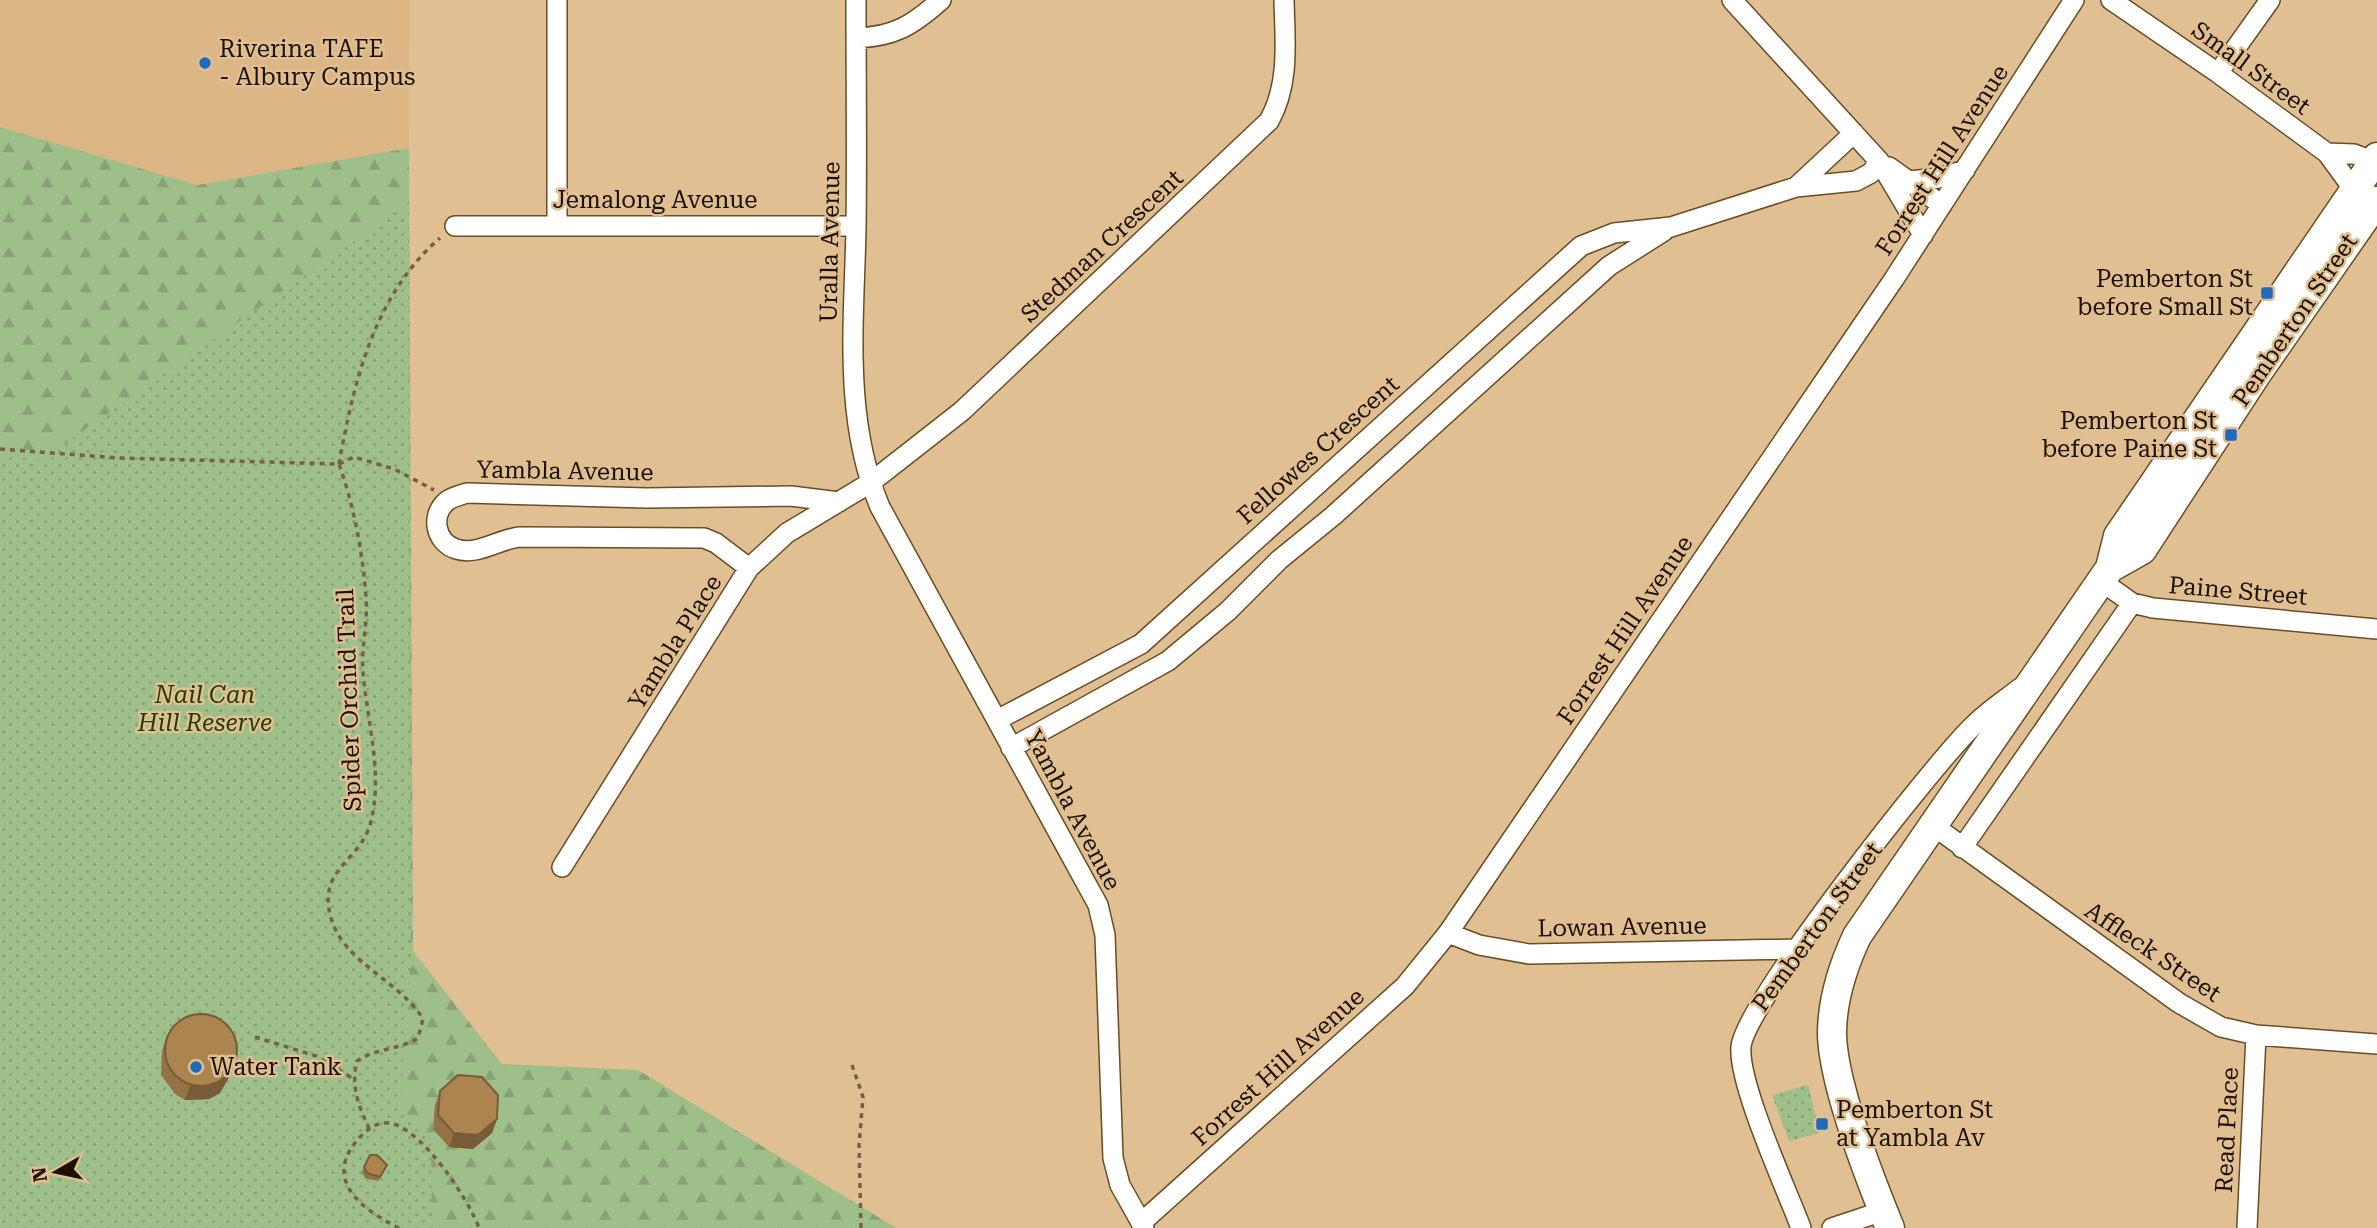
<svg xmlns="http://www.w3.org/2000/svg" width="2377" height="1228" font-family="'Roboto Serif',serif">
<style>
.built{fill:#dcb684}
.forest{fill:url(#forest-firs)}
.park{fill:url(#park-dots)}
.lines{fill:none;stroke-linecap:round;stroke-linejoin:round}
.street-casing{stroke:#694d24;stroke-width:22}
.secondary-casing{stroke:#694d24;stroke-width:31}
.path{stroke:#766145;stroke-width:3.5;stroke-dasharray:5 5;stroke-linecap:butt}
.street{stroke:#fff;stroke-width:19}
.secondary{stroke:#fff;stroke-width:28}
.wall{fill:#937244}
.shaded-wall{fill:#785c37}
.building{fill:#ab844f;stroke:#785c37;stroke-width:2}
.poi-dot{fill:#1f6aba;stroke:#e0bf93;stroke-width:2.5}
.labels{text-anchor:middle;stroke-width:5;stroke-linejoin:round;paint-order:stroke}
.poi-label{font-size:24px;fill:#1d1103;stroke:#e0bf93;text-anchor:start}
.street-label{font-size:24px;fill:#1d1103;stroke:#e0bf93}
.park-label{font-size:24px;font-style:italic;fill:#203f02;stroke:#e0bf93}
</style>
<defs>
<pattern id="forest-firs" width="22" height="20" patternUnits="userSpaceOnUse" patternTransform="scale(1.75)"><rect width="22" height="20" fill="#9ebe8a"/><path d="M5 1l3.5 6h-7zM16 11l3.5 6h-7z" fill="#88a275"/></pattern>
<pattern id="park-dots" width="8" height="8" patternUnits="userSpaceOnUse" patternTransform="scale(1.75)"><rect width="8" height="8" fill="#9ebe8a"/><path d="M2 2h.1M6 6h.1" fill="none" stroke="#88a275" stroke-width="1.8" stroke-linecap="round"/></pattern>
</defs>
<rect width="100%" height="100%" fill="#e0bf93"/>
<path class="built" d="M0,0h410l-1,148 -212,37 -197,-58z"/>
<path class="forest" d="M0,127l197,58 212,-37 4,803 89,113 136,6 258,158h-896z"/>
<path class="park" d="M409,203l2,754 -11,150 31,32 1,89h-432v-773l41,5z
M1808,1085l12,48 -31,8 -17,-46z"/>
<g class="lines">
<defs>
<path id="street" d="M856,0c0,76 1,153 0,229 -2,94 -13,190 24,278l218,398 7,30 8,223 7,27 24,43
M1732,0l147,161 44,74
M2111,0l107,73 109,80 27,37 12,1
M856,38c38,-1 57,-13 85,-38
M2218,73l52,-73
M2327,153l27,1 20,8 2,10
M1889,167l53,38
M1909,181l30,-3 26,-8
M1796,187l58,-54
M557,224v-224
M455,226h401
M749,568l-33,-25 -12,-5 -184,-1c-22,2 -42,19 -64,12 -21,-7 -26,-34 -9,-48 5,-4 14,-6 20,-8l180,5 144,-2 48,6
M2101,581l31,22 21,5 224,21
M997,720l144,-76 440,-398 33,-13 57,-6 125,-40 60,-6 15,-8 8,-12
M1011,748l157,-87 60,-50 51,-51 54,-44 276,-250 55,-35
M1931,824l248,179 42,24 35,8 121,9
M1962,848l170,-245
M562,867l187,-299 38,-35 83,-50 92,-72 307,-290c21,-37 16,-80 15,-121
M1448,933l31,12 50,9 270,-5
M1141,1223l264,-237 43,-53 446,-654 180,-279
M1801,1228c-15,-40 -63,-144 -60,-181 3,-42 194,-285 233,-322 14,-14 31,-25 46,-37
M1832,1228l51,-17
M2247,1228l9,-193"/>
<path id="secondary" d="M2110,568l32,-18 114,-175 121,-174
M1890,1228c-20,-49 -57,-144 -58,-194 0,-35 11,-68 25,-98l253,-368 8,-32 259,-379"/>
</defs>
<use href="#street" class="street-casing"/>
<use href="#secondary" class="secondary-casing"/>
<path class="path" d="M0,449l118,9 221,6c15,43 24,89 27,134 2,25 -5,50 -3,74 4,50 21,103 7,153 -11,37 -53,44 -39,93 13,45 69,63 92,101l-5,19c-19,12 -42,10 -61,23 -6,26 1,44 12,67
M339,464c15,-83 35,-169 101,-226
M339,464l15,-7 40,12 40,21
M255,1037l61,19 36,22
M852,1065l11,32 -4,48 2,83
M399,1228c-40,-20 -78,-50 -38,-92 8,-8 16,-14 28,-13 32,4 80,77 90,105"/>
<use href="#street" class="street"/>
<use href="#secondary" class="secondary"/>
</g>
<path class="wall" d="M167,1037l70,21 -5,14 -12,21 -11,6 -24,1 -10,-6 -14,-19 1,-24z
M440,1091l57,28 -5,14 -19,16 -24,-2 -16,-18 2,-24z
M387,1165l-9,16 -13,-3 -3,-6 2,-5z"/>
<path class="shaded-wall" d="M237,1058l-5,14 -12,21 -11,6 -24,1 5,-14z
M497,1119l-5,14 -19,16 -24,-2 5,-14z"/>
<path class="building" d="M165 1050a36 36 0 1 1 72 0a36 36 0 1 1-72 0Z
M458,1075l24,2 16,18 -1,24 -19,16 -24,-2 -16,-18 2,-24z
M370,1155h7l10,10 -7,12 -13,-4 -3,-6z"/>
<g class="poi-dot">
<circle cx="205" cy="63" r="7"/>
<rect x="2260" y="286" width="14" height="14" rx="3.5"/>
<rect x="2224" y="428" width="14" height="14" rx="3.5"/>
<circle cx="196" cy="1067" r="7"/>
<rect x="1815" y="1117" width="14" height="14" rx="3.5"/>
</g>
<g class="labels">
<g class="poi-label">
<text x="219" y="57">Riverina TAFE<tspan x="219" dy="28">- Albury Campus</tspan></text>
<text x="2253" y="287" text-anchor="end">Pemberton St<tspan x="2253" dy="28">before Small St</tspan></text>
<text x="2217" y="429" text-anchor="end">Pemberton St<tspan x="2217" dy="28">before Paine St</tspan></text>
<text x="210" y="1075">Water Tank</text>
<text x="1836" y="1118">Pemberton St<tspan x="1836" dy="28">at Yambla Av</tspan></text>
</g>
<g class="street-label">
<text transform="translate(2251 68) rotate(36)" y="8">Small Street</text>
<text transform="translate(1942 160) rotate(-57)" y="8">Forrest Hill Avenue</text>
<text x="655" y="208">Jemalong Avenue</text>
<text transform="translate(830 242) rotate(-89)" y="8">Uralla Avenue</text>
<text transform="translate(1102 246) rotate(-43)" y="8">Stedman Crescent</text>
<text transform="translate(2295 320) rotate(-56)" y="8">Pemberton Street</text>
<text transform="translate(1318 450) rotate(-42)" y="8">Fellowes Crescent</text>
<text transform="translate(565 471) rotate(1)" y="8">Yambla Avenue</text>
<text transform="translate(2238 591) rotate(5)" y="8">Paine Street</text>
<text transform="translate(1625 630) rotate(-56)" y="8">Forrest Hill Avenue</text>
<text transform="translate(675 642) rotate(-58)" y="8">Yambla Place</text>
<text transform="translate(349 700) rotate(-92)" y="8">Spider Orchid Trail</text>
<text transform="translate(1073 810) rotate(62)" y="8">Yambla Avenue</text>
<text transform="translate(1622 927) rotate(-1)" y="8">Lowan Avenue</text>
<text transform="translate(1817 927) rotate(-54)" y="8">Pemberton Street</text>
<text transform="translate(2153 952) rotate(34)" y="8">Affleck Street</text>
<text transform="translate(1278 1067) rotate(-42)" y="8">Forrest Hill Avenue</text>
<text transform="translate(2227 1130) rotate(-87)" y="8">Read Place</text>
</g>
<g class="park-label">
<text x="205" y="703">Nail Can<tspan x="205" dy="28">Hill Reserve</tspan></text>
</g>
</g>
<g transform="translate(56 1172) rotate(261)" stroke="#e0bf93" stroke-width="5" paint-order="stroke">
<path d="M0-5L12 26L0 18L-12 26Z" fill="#1d1103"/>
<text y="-10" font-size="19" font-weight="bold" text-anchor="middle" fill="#1d1103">N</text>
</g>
</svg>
